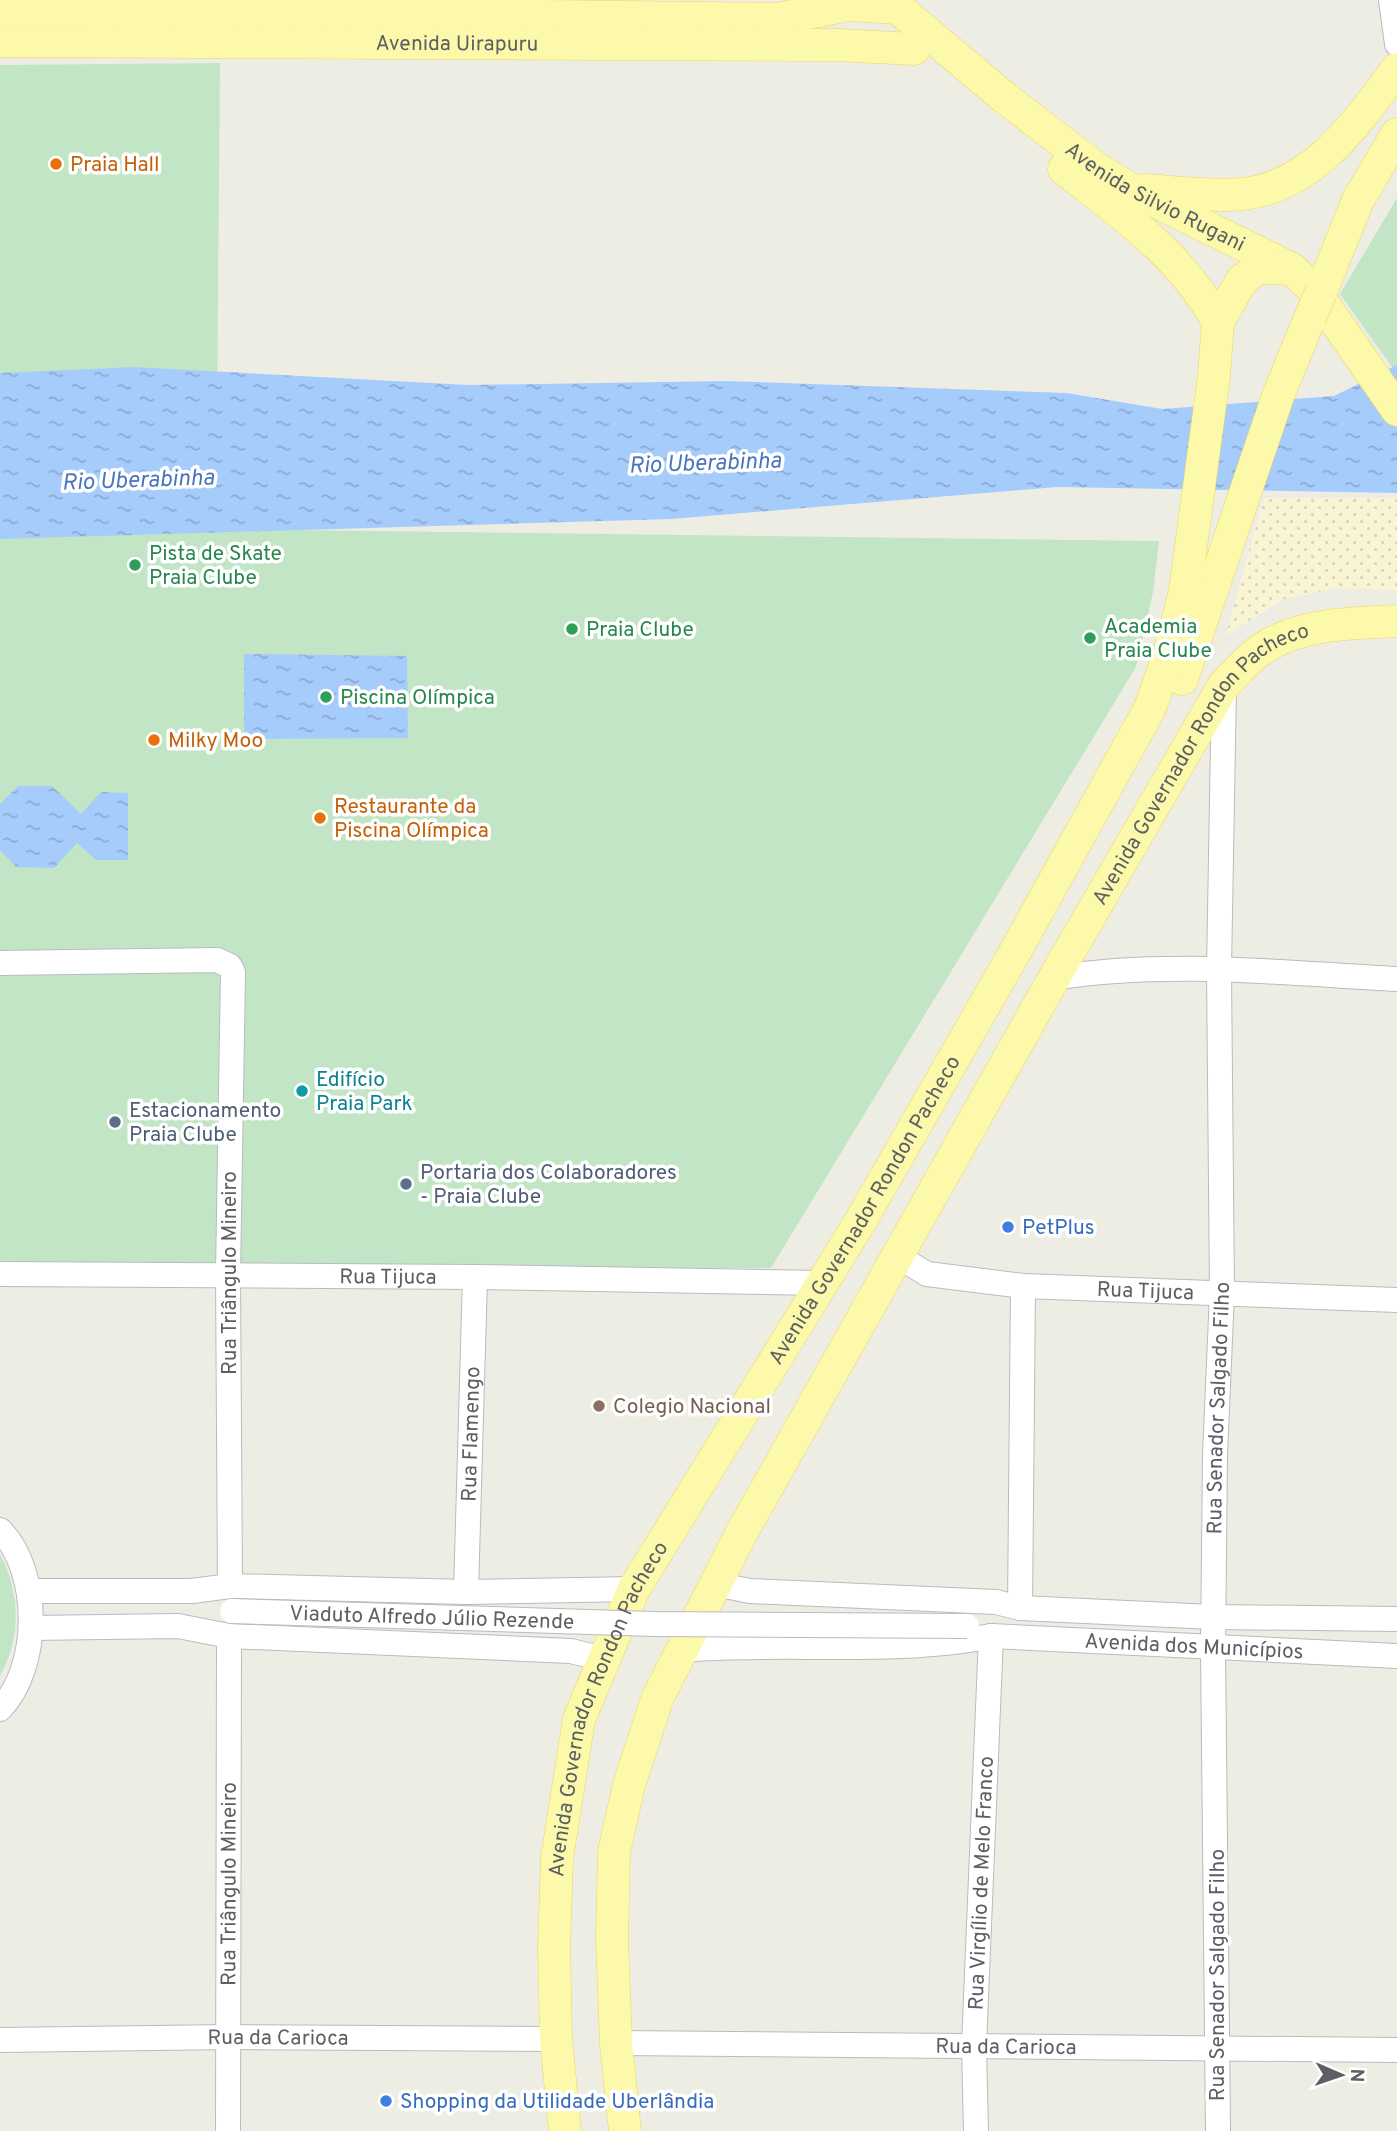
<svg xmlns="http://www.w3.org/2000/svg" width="1397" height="2131" font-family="Overpass,sans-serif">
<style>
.green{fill:#c2e5c6}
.sand{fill:url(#sand-dots)}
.water{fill:url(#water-ripples)}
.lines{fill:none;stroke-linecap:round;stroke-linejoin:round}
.minor-casing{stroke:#b9bbc0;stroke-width:26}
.major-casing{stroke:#ecd65f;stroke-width:33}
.minor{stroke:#fff;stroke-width:24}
.major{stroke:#fcf9ab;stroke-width:32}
.minor-bridge-casing{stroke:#b9bbc0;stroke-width:26;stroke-linecap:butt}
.major-bridge-casing{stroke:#ecd65f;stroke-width:33;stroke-linecap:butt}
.minor-bridge{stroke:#fff;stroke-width:24}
.major-bridge{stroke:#fcf9ab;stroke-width:32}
.food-dot{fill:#e8710a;stroke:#fff;stroke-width:2.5}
.leisure-dot{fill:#2e9e5b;stroke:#fff;stroke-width:2.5}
.culture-dot{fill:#0f9aa8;stroke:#fff;stroke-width:2.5}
.service-dot{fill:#5c6f8a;stroke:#fff;stroke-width:2.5}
.shop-dot{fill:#3f7fe0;stroke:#fff;stroke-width:2.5}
.education-dot{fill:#8d6e63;stroke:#fff;stroke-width:2.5}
.labels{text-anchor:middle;stroke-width:7;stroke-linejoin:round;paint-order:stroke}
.street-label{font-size:21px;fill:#5c5f64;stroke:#fff}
.food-label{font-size:21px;fill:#c56008;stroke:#fff;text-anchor:start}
.leisure-label{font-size:21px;fill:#27864d;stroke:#fff;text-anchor:start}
.culture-label{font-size:21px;fill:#0d838f;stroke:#fff;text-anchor:start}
.service-label{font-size:21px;fill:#4e5e75;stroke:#fff;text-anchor:start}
.shop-label{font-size:21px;fill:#366cbe;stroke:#fff;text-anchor:start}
.education-label{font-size:21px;fill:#785e54;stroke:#fff;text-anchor:start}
.water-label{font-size:23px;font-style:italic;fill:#4974bf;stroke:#fff}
</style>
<defs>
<pattern id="sand-dots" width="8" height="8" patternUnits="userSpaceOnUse" patternTransform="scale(1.75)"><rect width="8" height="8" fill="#f9f5d4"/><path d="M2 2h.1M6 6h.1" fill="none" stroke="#d8d4b9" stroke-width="1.8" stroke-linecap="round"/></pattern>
<pattern id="water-ripples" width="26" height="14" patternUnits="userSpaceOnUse" patternTransform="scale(1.75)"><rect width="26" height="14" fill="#a6ccfc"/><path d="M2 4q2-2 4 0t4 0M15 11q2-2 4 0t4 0" fill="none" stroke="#8aa9d0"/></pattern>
</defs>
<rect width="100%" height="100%" fill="#eeede4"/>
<path class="green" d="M220,63l-4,466 943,12 -6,51 -17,75 -365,601 -771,-1v-1202z
M1397,198v176l-57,-80z
M0,1554c20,38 22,83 0,122z"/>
<path class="sand" d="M1264,498h133v92l-62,-2 -51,11 -58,36z"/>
<path class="water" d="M1397,365v128l-340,-6 -386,32 -671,20v-166l134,-6 334,18 257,-4 342,12 95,16 172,-13z
M244,654l163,2 1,82 -164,1z
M18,786h34l29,28 20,-22 27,1v67h-32l-19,-17 -23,25 -38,-1 -16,-17v-46z"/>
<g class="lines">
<defs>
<g id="minor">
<path d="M1391,0l6,44"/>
<path d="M0,963l217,-3 13,6 3,6 -5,303 2,311"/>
<path d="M1054,978c113,-18 229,-5 343,1"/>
<path id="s1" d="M899,1257l28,17 96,12 374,14"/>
<path id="s2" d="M0,1274l475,3 348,6"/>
<path d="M0,1530c41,41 41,137 0,179"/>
<path d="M715,1584l35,7 246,11 24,6 193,9 184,2"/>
<path d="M30,1591h162l38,-5 236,6 168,-3"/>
<path id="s3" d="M466,1592l9,-315"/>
<path d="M1020,1608l3,-322"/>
<path d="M31,1628l147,-2 51,10 342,15 32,8"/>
<path id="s4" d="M682,1650c100,-9 212,6 309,-14l406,20"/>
<path id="s5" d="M0,2040l230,-3 326,2"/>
<path id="s6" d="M616,2043l781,7"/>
<path id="s7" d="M228,2131l1,-495"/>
<path id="s8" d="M976,2131l-2,-85 17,-410"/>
<path id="s9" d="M1218,2131l-5,-482 2,-194 7,-162 -3,-323 5,-284"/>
</g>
<g id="major">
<path id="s10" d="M0,9l777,10 72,-14 49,3 107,90 94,72 33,20 160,79 21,20 84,121"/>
<path id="s11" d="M0,41l838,4 76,4"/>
<path d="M1064,169c59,46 117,86 154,153"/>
<path d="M1145,190c31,2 66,7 97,4 72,-7 115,-72 155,-125"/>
<path d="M1321,292l37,-92 39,-66"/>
<path d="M1182,679l97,-286 31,-75"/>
<path id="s12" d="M565,2131l-9,-92 -2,-92 3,-89 22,-139 55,-130 226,-367 155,-270 135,-244 19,-54 16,-63 29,-215 4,-54 24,-42 16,-12 34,1"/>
<path id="s13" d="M625,2131l-9,-88 -4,-103 2,-88 15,-67 28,-86 84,-165 313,-556 170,-293c11,-11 23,-25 35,-34 38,-28 94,-28 138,-30"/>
</g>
</defs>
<use href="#minor" class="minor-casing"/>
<use href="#major" class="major-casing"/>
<use href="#minor" class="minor"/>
<use href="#major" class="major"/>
<defs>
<g id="minor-bridge">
<path id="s14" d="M232,1611l422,13 313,2"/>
</g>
<path id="major-bridge" d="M1310,318l11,-26"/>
</defs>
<use href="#minor-bridge" class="minor-bridge-casing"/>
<use href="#major-bridge" class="major-bridge-casing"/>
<use href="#minor-bridge" class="minor-bridge"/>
<use href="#major-bridge" class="major-bridge"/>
</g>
<g class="food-dot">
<circle cx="56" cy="164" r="7"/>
<circle cx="154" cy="740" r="7"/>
<circle cx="320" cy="818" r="7"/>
</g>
<g class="leisure-dot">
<circle cx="135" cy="565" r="7"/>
<circle cx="572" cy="629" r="7"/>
<circle cx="1090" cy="638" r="7"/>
<circle cx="326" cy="697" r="7"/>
</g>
<circle class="culture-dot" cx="302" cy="1091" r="7"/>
<g class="service-dot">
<circle cx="115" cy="1122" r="7"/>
<circle cx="406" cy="1184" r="7"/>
</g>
<g class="shop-dot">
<circle cx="1008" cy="1227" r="7"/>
<circle cx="386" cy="2101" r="7"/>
</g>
<circle class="education-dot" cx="599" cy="1406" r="7"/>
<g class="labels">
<g class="street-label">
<text dy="7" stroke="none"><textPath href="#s11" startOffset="457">Avenida Uirapuru</textPath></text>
<text dy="7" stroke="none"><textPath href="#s10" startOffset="1220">Avenida Silvio Rugani</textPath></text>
<text dy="7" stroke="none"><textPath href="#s13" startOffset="1526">Avenida Governador Rondon Pacheco</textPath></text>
<text dy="7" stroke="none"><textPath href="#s12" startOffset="999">Avenida Governador Rondon Pacheco</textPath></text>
<text transform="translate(229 1273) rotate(-90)" y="7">Rua Triângulo Mineiro</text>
<text dy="7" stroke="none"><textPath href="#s2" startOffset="388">Rua Tijuca</textPath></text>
<text dy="7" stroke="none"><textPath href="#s1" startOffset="252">Rua Tijuca</textPath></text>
<text dy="7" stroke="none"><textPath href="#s9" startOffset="723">Rua Senador Salgado Filho</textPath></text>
<text dy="7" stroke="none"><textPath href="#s3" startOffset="158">Rua Flamengo</textPath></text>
<text dy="7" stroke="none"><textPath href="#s14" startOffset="200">Viaduto Alfredo Júlio Rezende</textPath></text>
<text dy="7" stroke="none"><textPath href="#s4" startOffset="513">Avenida dos Municípios</textPath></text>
<text dy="7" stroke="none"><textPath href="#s12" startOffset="432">Avenida Governador Rondon Pacheco</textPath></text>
<text dy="7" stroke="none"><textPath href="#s7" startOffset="247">Rua Triângulo Mineiro</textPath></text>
<text dy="7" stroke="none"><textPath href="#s8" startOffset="248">Rua Virgílio de Melo Franco</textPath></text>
<text transform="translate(1217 1975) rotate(-90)" y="7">Rua Senador Salgado Filho</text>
<text dy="7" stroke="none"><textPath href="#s5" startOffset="278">Rua da Carioca</textPath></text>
<text dy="7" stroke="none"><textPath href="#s6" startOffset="390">Rua da Carioca</textPath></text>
</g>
<g class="food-label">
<text x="70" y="171">Praia Hall</text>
<text x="168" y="747">Milky Moo</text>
<text x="334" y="813">Restaurante da<tspan x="334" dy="24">Piscina Olímpica</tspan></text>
</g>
<g class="leisure-label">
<text x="149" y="560">Pista de Skate<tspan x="149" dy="24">Praia Clube</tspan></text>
<text x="1104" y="633">Academia<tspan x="1104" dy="24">Praia Clube</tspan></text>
<text x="586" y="636">Praia Clube</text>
<text x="340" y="704">Piscina Olímpica</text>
</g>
<g class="culture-label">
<text x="316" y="1086">Edifício<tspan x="316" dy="24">Praia Park</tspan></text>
</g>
<g class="service-label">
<text x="129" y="1117">Estacionamento<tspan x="129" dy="24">Praia Clube</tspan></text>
<text x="420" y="1179">Portaria dos Colaboradores<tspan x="420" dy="24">- Praia Clube</tspan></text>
</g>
<g class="shop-label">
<text x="1022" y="1234">PetPlus</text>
<text x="400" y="2108">Shopping da Utilidade Uberlândia</text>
</g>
<g class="education-label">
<text x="613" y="1413">Colegio Nacional</text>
</g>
<g class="water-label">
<text transform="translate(705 462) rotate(-2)" y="8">Rio Uberabinha</text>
<text transform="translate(138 479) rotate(-2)" y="8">Rio Uberabinha</text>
</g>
</g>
<g transform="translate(1341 2075) rotate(92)" stroke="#ffffff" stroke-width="5" paint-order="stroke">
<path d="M0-5L12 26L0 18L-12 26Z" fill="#5c5f64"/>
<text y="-10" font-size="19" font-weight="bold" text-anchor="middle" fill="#5c5f64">N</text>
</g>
</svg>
